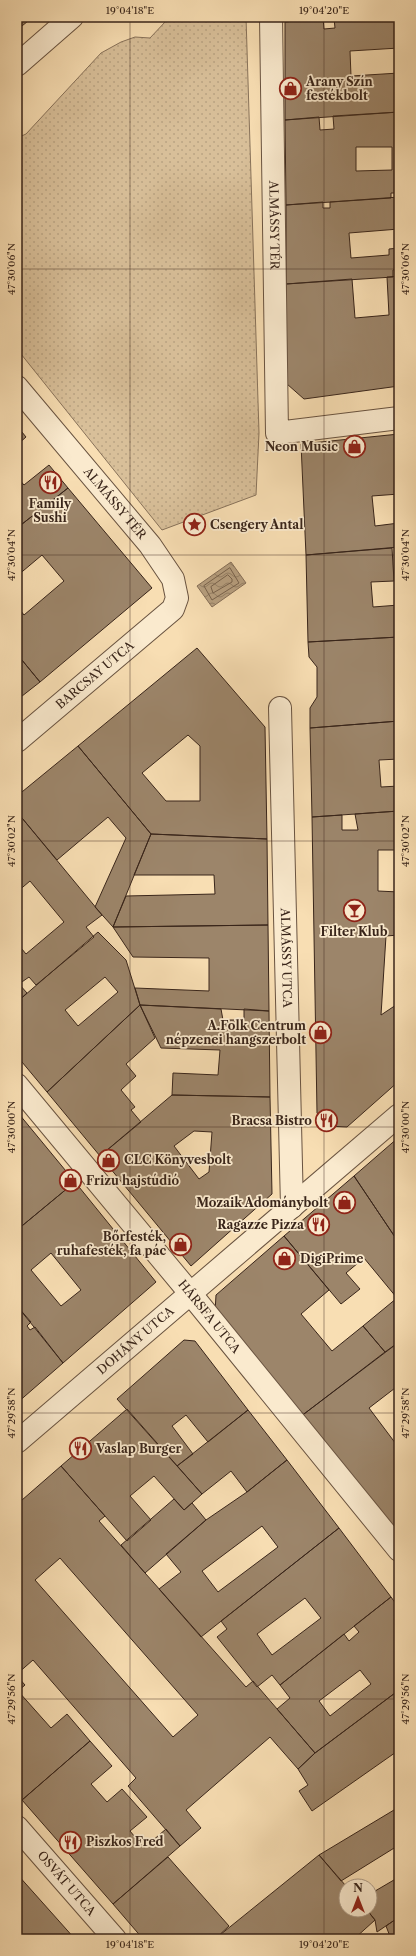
<svg xmlns="http://www.w3.org/2000/svg" width="416" height="1956" font-family="'Libre Caslon Text',serif">
<style>
.green{fill:url(#green-dots);stroke:#88725a}
.water{fill:url(#water-waves);stroke:#856e57}
.lines{fill:none;stroke-linecap:round;stroke-linejoin:round}
.shore{stroke:#78624c;stroke-width:1}
.building{fill:#9c856a;stroke:#39251a;fill-rule:evenodd}
.minor-casing{stroke:#695340;stroke-width:24}
.minor{stroke:#faeace;stroke-width:22}
.ticks{fill:none;stroke:#39251a;stroke-width:1;stroke-opacity:0.45}
.labels{text-anchor:middle;stroke-width:3.5;stroke-linejoin:round;paint-order:stroke}
.poi-label{font-size:12px;font-weight:bold;fill:#39251a;stroke:#faeace;text-anchor:start}
.street-label{font-size:12px;fill:#39251a;stroke:#faeace}
.neatline{fill:none;stroke:#39251a;stroke-width:1.5}
.ticks-label{font-size:10px;text-anchor:middle;fill:#39251a}
</style>
<defs>
<pattern id="green-dots" width="8" height="8" patternUnits="userSpaceOnUse"><rect width="8" height="8" fill="#d8bf99"/><path d="M2 2h.1M6 6h.1" fill="none" stroke="#baa483" stroke-width="1.8" stroke-linecap="round"/></pattern>
<pattern id="water-waves" width="16" height="10" patternUnits="userSpaceOnUse"><rect width="16" height="10" fill="#b79f7f"/><path d="M0 5q4-4 8 0t8 0" fill="none" stroke="#968167"/></pattern>
</defs>
<rect width="100%" height="100%" fill="#f8deb3"/>
<filter id="stains"><feTurbulence type="fractalNoise" baseFrequency=".005" numOctaves="4"/><feColorMatrix values="0 0 0 0 .2 0 0 0 0 .09 0 0 0 0 .02 0 0 0 .5 -.17"/></filter>
<radialGradient id="worn" r=".72"><stop offset=".6" stop-color="#630" stop-opacity="0"/><stop offset="1" stop-color="#630" stop-opacity=".3"/></radialGradient>
<path class="green" d="M163,17h83l13,416 -3,62 -94,35 -145,-181v-211l9,-4 75,-81 20,-11 14,-5 15,1 15,-16z"/>
<path class="water" d="M231,562l15,21 -34,24 -15,-21z"/>
<g class="lines">
<path class="shore" d="M230,568l9,15 -27,17 -8,-14z
M228,575l4,4v3l-19,11 -2,-6z"/>
</g>
<path class="building" d="M17,17h16l-16,13z
M285,17h61l-61,5z
M346,17h53v31l-49,3 1,25 48,-3v39l-114,8v-98l38,-4 1,11 11,-1 -1,-10z
M399,112v81h-8v5l-105,7 -1,-85 34,-3 1,13 14,-1 -1,-13zM356,147h36v23l-36,1z
M399,197v32l-50,4 2,25 38,-3v-6l10,-1v21l-6,1v7l-107,7v-79l37,-3v6h7v-6z
M399,276v110l-95,13 -17,-15 -1,-100 66,-5 3,39 34,-3 -2,-38z
M17,426l9,11 -9,8z
M399,434v60l-27,2 3,30 24,-3v24l-93,8 -5,-111z
M49,465l19,23 -51,40v-51l7,8z
M68,488l84,100 -112,94 -23,-28v-48l7,9 40,-34 -22,-26 -25,21v-48z
M392,548l2,33 -23,1 2,25 26,-2v32l-91,5 -2,-87z
M399,637v84l-89,7v-20l7,-11v-30l-8,-10 -1,-15z
M197,648l68,79 2,112 -116,-5 -73,-88zM188,735l12,11v55h-34l-24,-28z
M17,654l23,28 -23,18z
M399,721v38l-20,1 2,27 18,-1v25l-87,6 -2,-89z
M78,746l73,88 -38,93 -18,-20 31,-69 -18,-21 -51,43 -40,-48v-16z
M399,811v39h-21v41l21,1v43l-13,1 -5,79 18,-12v78l-52,46 -20,-1 -10,-13 -5,-296 30,-2v15h16l-3,-16z
M17,812l85,103 -16,12 8,10 -58,48 -7,-8 -10,7 8,9 -10,9v-59l9,11 38,-32 -34,-41 -13,11z
M151,834l116,5 1,86 -155,2 13,-31 89,-2 -1,-19h-80z
M268,925l1,86 -129,-6 -5,-17 74,3v-33l-76,-1 -20,-30z
M98,932l28,28 14,45 -93,87 -30,-36v-54zM105,977l13,15 -40,34 -13,-16z
M140,1005l15,33 -29,26 10,12 -15,14 14,17 -4,3 10,12 -41,34 -53,-64z
M140,1005l81,4 2,11h21v-11l25,2 1,86 -98,-2 1,-22 45,2 2,-25 -59,-2z
M172,1095l98,2 2,97 -81,72 -91,-110zM194,1131l18,1 -3,40 -10,7 -25,-33z
M19,1114l56,68 -58,48v-114z
M399,1137v106l-45,-67z
M354,1176l45,67v99l-14,10 -22,-26 34,-28 -33,-40 -18,15 14,16 -19,15 -57,-68z
M75,1182l81,100 -93,81 -46,-57v-76zM51,1253l30,37 -20,16 -30,-36z
M284,1236l45,54 -28,24 31,37 31,-25 22,26 -85,65 -85,-105 1,-17z
M17,1306l14,16 -4,4 3,4 5,-3 28,36 -46,40z
M184,1340l11,1 53,69 -40,32 -22,-27 -14,11 21,28 -16,12 -60,-67z
M399,1342v43l-30,23 30,40v82l-3,2 -96,-115z
M127,1409l75,85 -18,16 -30,-34 -24,20 21,24 -24,21 -66,-75z
M248,1410l39,50 -40,32 -16,-21 -29,23 -25,-28z
M287,1460l52,68 -138,109 -42,-48 22,-17 -15,-18 40,-34 41,-28zM262,1526l16,21 -60,45 -16,-21z
M61,1466l44,50 -6,5 147,166 7,-6 62,72 -17,16 -28,-32 -84,73 15,18 -21,18 -52,-60 8,-8 -103,-118 -16,14v-180l5,6zM60,1558l138,157 -25,22 -138,-157z
M174,1499l10,11 8,-7 14,17 -61,53 -24,-28z
M339,1528l52,69 -111,88 -8,-10 -15,12 -40,-50 10,-8 -6,-8zM305,1598l16,20 -49,37 -15,-21z
M391,1597l8,11v82l-84,63 -38,-44 13,-11 -10,-13 64,-51 5,7 10,-9 -5,-6zM360,1670l11,14 -41,32 -11,-15z
M17,1676l8,9 -7,6 33,37 16,-14 23,27 -68,59 -5,-6z
M399,1690v60l-87,61 -13,-20 9,-6 -10,-16 17,-16z
M90,1741l22,25 -21,18 16,18 15,-13 25,28 -17,14 14,17 22,-19 14,17 -67,58 -91,-104z
M399,1807v38l-58,36 -22,-26z
M319,1855l27,31v24h21l8,10 -21,19h-139z
M168,1857l61,69 -14,13h-72l-30,-35z
M17,1874l58,65h-58z
M399,1877v40l-22,15 -2,-12 -8,-10h3v-16z
M399,1917v22h-8l-5,-13z
M358,1935l3,4h-7z"/>
<g class="lines">
<defs>
<g id="minor">
<path id="s1" d="M271,17l6,416 122,-15"/>
<path d="M17,65l55,-48"/>
<path id="s2" d="M17,387l133,158 23,34 4,19 -4,11 -156,132"/>
<path id="s3" d="M280,708l12,499"/>
<path id="s4" d="M17,1085l173,208 209,257"/>
<path id="s5" d="M17,1442l382,-327"/>
<path id="s6" d="M17,1827l98,112"/>
</g>
</defs>
<use href="#minor" class="minor-casing"/>
<use href="#minor" class="minor"/>
</g>
<path class="ticks" d="M130,17v1922M324,17v1922M17,269h382M17,555h382M17,841h382M17,1127h382M17,1413h382M17,1699h382"/>
<defs>
<symbol id="shop-ring" viewBox="-11 -11 22 22"><circle r="9.5" fill="#faeace" stroke="#8f2418" stroke-width="1.5"/><path d="M-5-2.5h2.3a2.7 3.5 0 0 1 5.4 0H5L5.5 6h-11ZM-1.5-2.5h3a1.5 2.3 0 0 0-3 0Z" fill="#8f2418"/></symbol>
<symbol id="restaurant-ring" viewBox="-11 -11 22 22"><circle r="9.5" fill="#faeace" stroke="#8f2418" stroke-width="1.5"/><path d="M-5-6h1v4h1v-4h1v4h1v-4h1v5L-1.5 .5V6h-2V.5L-5-1ZM5-6V6H3V1.5H1.5Q1.5-4 5-6Z" fill="#8f2418"/></symbol>
<symbol id="sight-ring" viewBox="-11 -11 22 22"><circle r="9.5" fill="#faeace" stroke="#8f2418" stroke-width="1.5"/><path d="M0-6L1.8-2.2L6-1.7L2.9 1.2L3.7 5.4L0 3.3L-3.7 5.4L-2.9 1.2L-6-1.7L-1.8-2.2Z" fill="#8f2418"/></symbol>
<symbol id="bar-ring" viewBox="-11 -11 22 22"><circle r="9.5" fill="#faeace" stroke="#8f2418" stroke-width="1.5"/><path d="M-6-5H6L.8 .8V4.5H3.5V6h-7V4.5H-.8V.8Z" fill="#8f2418"/></symbol>
</defs>
<g fill-rule="evenodd">
<use href="#shop-ring" x="278" y="76" width="25" height="25"/>
<use href="#shop-ring" x="342" y="434" width="25" height="25"/>
<use href="#restaurant-ring" x="38" y="470" width="25" height="25"/>
<use href="#sight-ring" x="182" y="512" width="25" height="25"/>
<use href="#bar-ring" x="342" y="898" width="25" height="25"/>
<use href="#shop-ring" x="308" y="1020" width="25" height="25"/>
<use href="#restaurant-ring" x="314" y="1108" width="25" height="25"/>
<use href="#shop-ring" x="96" y="1148" width="25" height="25"/>
<use href="#shop-ring" x="58" y="1168" width="25" height="25"/>
<use href="#shop-ring" x="332" y="1190" width="25" height="25"/>
<use href="#restaurant-ring" x="306" y="1212" width="25" height="25"/>
<use href="#shop-ring" x="168" y="1232" width="25" height="25"/>
<use href="#shop-ring" x="272" y="1246" width="25" height="25"/>
<use href="#restaurant-ring" x="68" y="1436" width="25" height="25"/>
<use href="#restaurant-ring" x="58" y="1830" width="25" height="25"/>
</g>
<g class="labels">
<g class="poi-label">
<text x="306" y="86">Arany Szín<tspan x="306" dy="14">festékbolt</tspan></text>
<text x="338" y="451" text-anchor="end">Neon Music</text>
<text x="50" y="508" text-anchor="middle">Family<tspan x="50" dy="14">Sushi</tspan></text>
<text x="210" y="529">Csengery Antal</text>
<text x="354" y="936" text-anchor="middle">Filter Klub</text>
<text x="306" y="1030" text-anchor="end">A.Folk Centrum<tspan x="306" dy="14">népzenei hangszerbolt</tspan></text>
<text x="312" y="1125" text-anchor="end">Bracsa Bistro</text>
<text x="124" y="1164">CLC Könyvesbolt</text>
<text x="86" y="1185">Frizu hajstúdió</text>
<text x="328" y="1207" text-anchor="end">Mozaik Adománybolt</text>
<text x="304" y="1229" text-anchor="end">Ragazze Pizza</text>
<text x="166" y="1241" text-anchor="end">Bőrfesték,<tspan x="166" dy="14">ruhafesték, fa pác</tspan></text>
<text x="300" y="1263">DigiPrime</text>
<text x="96" y="1453">Vaslap Burger</text>
<text x="86" y="1846">Piszkos Fred</text>
</g>
<g class="street-label">
<text dy="4" stroke="none"><textPath href="#s1" startOffset="208">ALMÁSSY TÉR</textPath></text>
<text dy="4" stroke="none"><textPath href="#s2" startOffset="152">ALMÁSSY TÉR</textPath></text>
<text transform="translate(95 675) rotate(-40)" y="4">BARCSAY UTCA</text>
<text dy="4" stroke="none"><textPath href="#s3" startOffset="250">ALMÁSSY UTCA</textPath></text>
<text dy="4" stroke="none"><textPath href="#s4" startOffset="301">HÁRSFA UTCA</textPath></text>
<text dy="4" stroke="none"><textPath href="#s5" startOffset="156">DOHÁNY UTCA</textPath></text>
<text dy="4" stroke="none"><textPath href="#s6" startOffset="75">OSVÁT UTCA</textPath></text>
</g>
</g>
<rect width="416" height="1956" fill="none" stroke="#f8deb3" stroke-width="44"/>
<g transform="translate(358 1898)"><circle r="19" fill="#faeace" stroke="#ad9b86"/>
<path d="M0-3L7 15L0 10L-7 15Z" fill="#8f2418"/>
<text y="-6" font-size="11" font-weight="bold" text-anchor="middle" fill="#39251a">N</text>
</g>
<rect x="22" y="22" width="372" height="1912" class="neatline"/>
<g class="ticks-label">
<text x="130" y="14">19°04'18"E</text>
<text x="324" y="14">19°04'20"E</text>
<text transform="translate(11 269) rotate(-90)" y="4">47°30'06"N</text>
<text transform="translate(405 269) rotate(-90)" y="4">47°30'06"N</text>
<text transform="translate(11 555) rotate(-90)" y="4">47°30'04"N</text>
<text transform="translate(405 555) rotate(-90)" y="4">47°30'04"N</text>
<text transform="translate(11 841) rotate(-90)" y="4">47°30'02"N</text>
<text transform="translate(405 841) rotate(-90)" y="4">47°30'02"N</text>
<text transform="translate(11 1127) rotate(-90)" y="4">47°30'00"N</text>
<text transform="translate(405 1127) rotate(-90)" y="4">47°30'00"N</text>
<text transform="translate(11 1413) rotate(-90)" y="4">47°29'58"N</text>
<text transform="translate(405 1413) rotate(-90)" y="4">47°29'58"N</text>
<text transform="translate(11 1699) rotate(-90)" y="4">47°29'56"N</text>
<text transform="translate(405 1699) rotate(-90)" y="4">47°29'56"N</text>
<text x="130" y="1948">19°04'18"E</text>
<text x="324" y="1948">19°04'20"E</text>
</g>
<rect width="100%" height="100%" filter="url(#stains)"/>
<rect width="100%" height="100%" fill="url(#worn)"/>
</svg>
